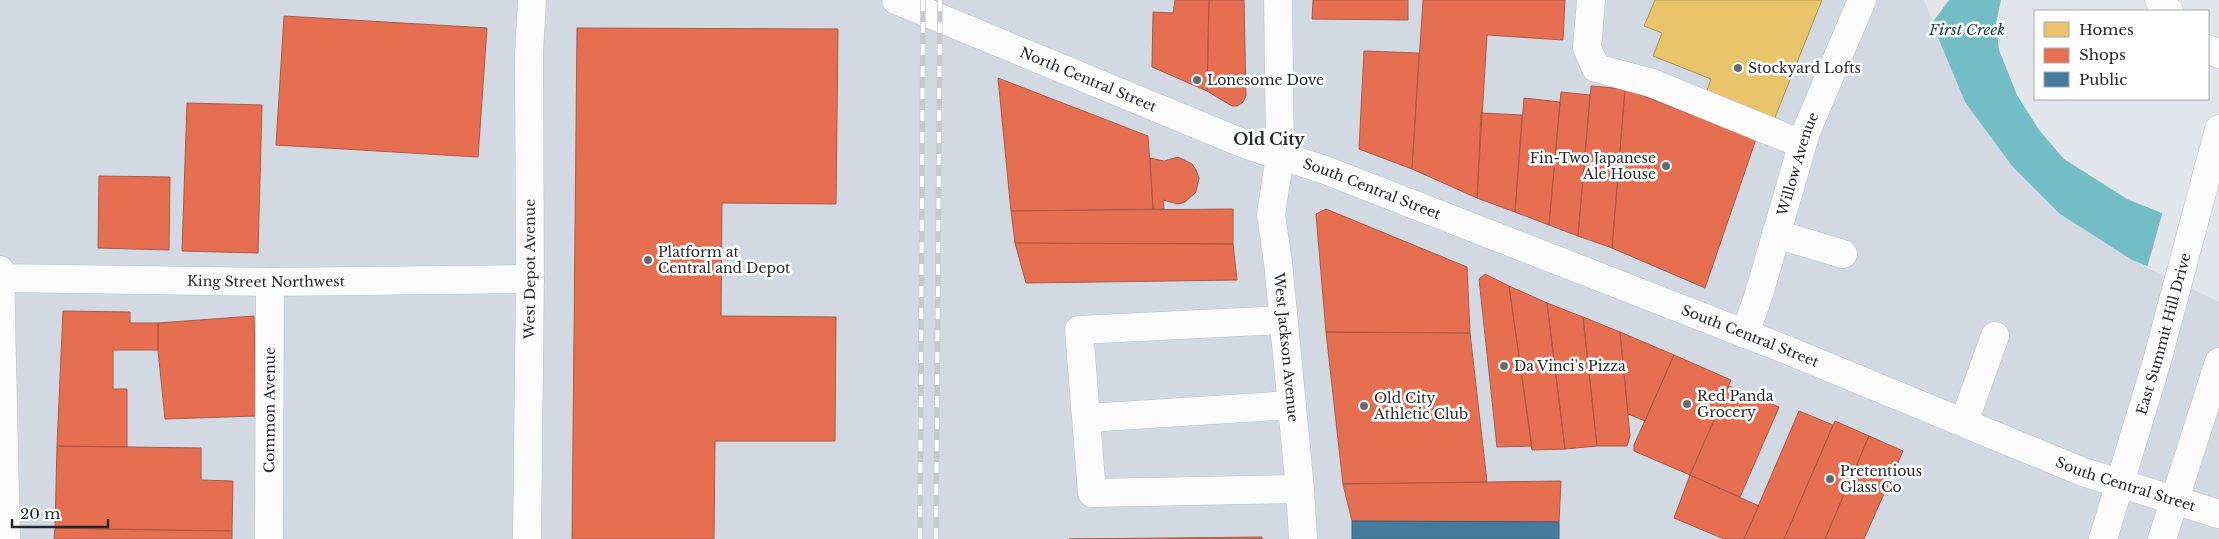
<svg xmlns="http://www.w3.org/2000/svg" width="2219" height="539" font-family="'Libre Baskerville',serif">
<style>
.built{fill:#d3d9e3}
.water{fill:#73bec6}
.pier{fill:#e2e5ea}
.homes{fill:#e9c46a;stroke:#ae9556}
.shops{fill:#e76f51;stroke:#ac5945}
.public{fill:#457b9d;stroke:#3b627a}
.lines{fill:none;stroke-linecap:round;stroke-linejoin:round}
.minor-casing{stroke:#bcbec2;stroke-width:29}
.major-casing{stroke:#bcbec2;stroke-width:29}
.highway-casing{stroke:#bcbec2;stroke-width:29}
.minor{stroke:#fbfbfc;stroke-width:28}
.major{stroke:#fbfbfc;stroke-width:28}
.highway{stroke:#fbfbfc;stroke-width:28}
.rail-casing{stroke:#c8c9cb;stroke-width:5.5}
.rail{stroke:#fff;stroke-width:4;stroke-dasharray:11;stroke-linecap:butt}
.poi-dot{fill:#66696d;stroke:#fff;stroke-width:2}
.labels{text-anchor:middle;stroke-width:5;stroke-linejoin:round;paint-order:stroke}
.poi-label{font-size:14px;fill:#242629;stroke:#fff;text-anchor:start}
.street-label{font-size:14px;fill:#242629;stroke:#fff}
.water-label{font-size:15px;font-style:italic;fill:#093c3f;stroke:#fff}
.quarter-label{font-size:16px;font-weight:bold;fill:#282b32;stroke:#fff}
</style>
<rect width="100%" height="100%" fill="#e2e5ea"/>
<path class="built" d="M0,0h1924l41,102 47,64 48,48 72,46 87,42v237h-2219z"/>
<path class="water" d="M1949,0h52l-5,23 3,27 18,45 22,35 25,29 63,40 92,37v59l-87,-35 -72,-46 -48,-48 -47,-64 -33,-79z"/>
<path class="pier" d="M2163,211l56,23v64l-72,-30z"/>
<path class="homes" d="M1655,0h167l-48,120 -68,-27 5,-14 -58,-23 9,-23 -18,-7z"/>
<path class="shops" d="M1175,0h34l-2,91 -55,-24 1,-55 20,1z
M1209,0h35l2,96 -3,6 -6,4h-5l-25,-15z
M1313,0h95v20l-96,-1z
M1423,0h142l-2,40 -76,-5 -10,163 -65,-29z
M284,16l203,12 -9,129 -202,-12z
M577,28l261,1 -2,175 -114,-1 -1,113 115,1 -1,124h-120l-1,98h-142z
M1364,51l55,2 -7,116 -53,-20z
M998,78l150,58 5,73 -142,2z
M1591,86l34,3 -13,159 -34,-12z
M1625,89l131,50 -51,149 -93,-40z
M1561,92l29,3 -12,141 -29,-11z
M1524,98l36,4 -11,123 -34,-13z
M187,103l75,2 -4,148 -76,-2z
M1481,113l41,2 -7,97 -38,-14z
M1178,157l14,7 4,6 3,8 -3,14 -11,10 -7,2 -15,-4 1,9h-11l-3,-51 14,3z
M99,176l71,1 -1,73 -71,-2z
M1233,209v35l-218,-1 -4,-32z
M1326,209l141,58 3,66 -144,-1 -10,-118z
M1015,243l218,1 4,36 -211,3z
M1485,274l24,12 23,160 -35,1 -18,-168z
M1509,286l38,17 18,146 -33,1z
M1547,303l36,14 14,129 -32,3z
M63,311l67,1v11h28v27h-45v39h14v58l-70,-1z
M254,316l2,100 -91,3 -7,-69v-27z
M1583,317l37,15 10,104 -3,10h-30z
M1326,332l144,1 17,149 -144,2z
M1620,332l54,23 -29,66 -17,-7z
M1674,355l57,25 -41,95 -56,-24v-6z
M1729,386l50,21 -39,90 -50,-22z
M1799,411l34,14 -49,114h-40z
M1835,421l34,15 -44,103h-41z
M1869,436l34,15 -39,88h-39z
M57,446l144,2v32l32,1 -1,50 -177,-3z
M1690,475l69,31 -15,33h-20l-50,-21z
M1561,481l-2,41 -207,-1 -9,-37z
M55,528l100,2 77,1v8h-178z
M1262,537v2h-193z"/>
<path class="public" d="M1352,521l207,1v17h-207z"/>
<g class="lines">
<defs>
<g id="minor">
<path id="s1" d="M896,0l351,145 78,25 462,180 296,122 136,42"/>
<path id="s2" d="M1278,0l2,155 -9,60 7,47 22,227 3,50"/>
<path d="M1591,0l-4,48 9,20 56,15 150,61"/>
<path d="M1776,234l67,20"/>
<path d="M0,270l6,269"/>
<path id="s3" d="M1,278l269,4 260,-3"/>
<path d="M1283,320l-204,10 13,163 208,-4"/>
<path id="s4" d="M1745,334l14,-40 47,-162 56,-132"/>
<path d="M1087,418l205,-13"/>
<path d="M1964,422l31,-86"/>
<path id="s5" d="M269,539l1,-257"/>
<path id="s6" d="M527,539l3,-260 -1,-224 3,-55"/>
</g>
<g id="major">
<path id="s7" d="M2103,539l54,-178 62,-232"/>
<path d="M2162,539l57,-177"/>
</g>
<path id="highway" d="M2159,0l10,11
M2208,49l11,5"/>
</defs>
<use href="#minor" class="minor-casing"/>
<use href="#major" class="major-casing"/>
<use href="#highway" class="highway-casing"/>
<use href="#minor" class="minor"/>
<use href="#major" class="major"/>
<use href="#highway" class="highway"/>
<defs>
<path id="rail" d="M920,539l3,-539
M936,539l4,-539"/>
</defs>
<use href="#rail" class="rail-casing"/>
<use href="#rail" class="rail"/>
</g>
<g class="poi-dot">
<circle cx="1738" cy="68" r="5"/>
<circle cx="1197" cy="80" r="5"/>
<circle cx="1666" cy="166" r="5"/>
<circle cx="648" cy="260" r="5"/>
<circle cx="1504" cy="366" r="5"/>
<circle cx="1687" cy="404" r="5"/>
<circle cx="1364" cy="406" r="5"/>
<circle cx="1830" cy="479" r="5"/>
</g>
<g class="labels">
<g class="poi-label">
<text x="1748" y="73">Stockyard Lofts</text>
<text x="1207" y="85">Lonesome Dove</text>
<text x="1656" y="163" text-anchor="end">Fin-Two Japanese<tspan x="1656" dy="16">Ale House</tspan></text>
<text x="658" y="257">Platform at<tspan x="658" dy="16">Central and Depot</tspan></text>
<text x="1514" y="371">Da Vinci's Pizza</text>
<text x="1697" y="401">Red Panda<tspan x="1697" dy="16">Grocery</tspan></text>
<text x="1374" y="403">Old City<tspan x="1374" dy="16">Athletic Club</tspan></text>
<text x="1840" y="476">Pretentious<tspan x="1840" dy="16">Glass Co</tspan></text>
</g>
<g class="street-label">
<text dy="5" stroke="none"><textPath href="#s1" startOffset="208">North Central Street</textPath></text>
<text dy="5" stroke="none"><textPath href="#s4" startOffset="178">Willow Avenue</textPath></text>
<text dy="5" stroke="none"><textPath href="#s1" startOffset="512">South Central Street</textPath></text>
<text dy="5" stroke="none"><textPath href="#s6" startOffset="270">West Depot Avenue</textPath></text>
<text dy="5" stroke="none"><textPath href="#s3" startOffset="265">King Street Northwest</textPath></text>
<text dy="5" stroke="none"><textPath href="#s7" startOffset="214">East Summit Hill Drive</textPath></text>
<text dy="5" stroke="none"><textPath href="#s1" startOffset="918">South Central Street</textPath></text>
<text dy="5" stroke="none"><textPath href="#s2" startOffset="349">West Jackson Avenue</textPath></text>
<text dy="5" stroke="none"><textPath href="#s5" startOffset="129">Common Avenue</textPath></text>
<text dy="5" stroke="none"><textPath href="#s1" startOffset="1322">South Central Street</textPath></text>
</g>
<g class="water-label">
<text x="1967" y="35">First Creek</text>
</g>
<g class="quarter-label">
<text x="1269" y="145">Old City</text>
</g>
</g>
<rect x="2034" y="10" width="175" height="90" fill="#ffffff" stroke="#a7a8a9"/>
<rect x="2044" y="22" width="25" height="15" fill="#e9c46a" stroke="#a7a8a9"/>
<text x="2079" y="35" font-size="15" fill="#242629">Homes</text>
<rect x="2044" y="48" width="25" height="15" fill="#e76f51" stroke="#a7a8a9"/>
<text x="2079" y="60" font-size="15" fill="#242629">Shops</text>
<rect x="2044" y="72" width="25" height="15" fill="#457b9d" stroke="#a7a8a9"/>
<text x="2079" y="85" font-size="15" fill="#242629">Public</text>
<path d="M12 519v8h96v-8" fill="none" stroke="#242629" stroke-width="2.5"/>
<text x="20" y="519" font-size="15" fill="#242629" stroke="#ffffff" stroke-width="4" paint-order="stroke">20 m</text>
</svg>
